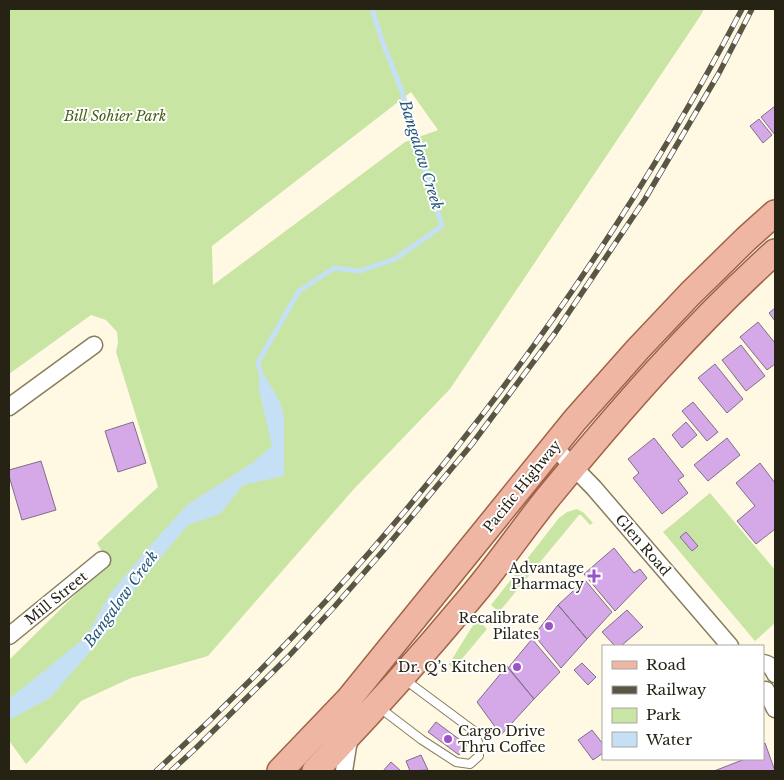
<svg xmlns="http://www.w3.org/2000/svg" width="784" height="780" font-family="'Libre Baskerville',serif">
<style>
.green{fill:#c9e5a4;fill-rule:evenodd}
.water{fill:#c5e0f4}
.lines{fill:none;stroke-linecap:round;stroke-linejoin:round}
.stream{stroke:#c5e0f4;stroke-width:5}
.building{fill:#d5a8e8;stroke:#806d89}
.lane-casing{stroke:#887e5d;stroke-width:10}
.street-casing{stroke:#887e5d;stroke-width:19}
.primary-casing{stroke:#a06349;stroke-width:28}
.lane{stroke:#fff;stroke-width:8}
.street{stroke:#fff;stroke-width:16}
.primary{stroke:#eeb6a3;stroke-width:25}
.rail-casing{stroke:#5a5646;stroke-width:5.5}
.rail{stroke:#fff;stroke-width:4;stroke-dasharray:11;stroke-linecap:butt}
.poi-dot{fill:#9b54c8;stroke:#fff;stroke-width:2}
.labels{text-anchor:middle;stroke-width:4;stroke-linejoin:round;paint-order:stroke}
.park-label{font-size:14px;font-style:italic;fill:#456016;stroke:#fff}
.street-label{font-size:14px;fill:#262214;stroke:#fff}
.poi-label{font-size:14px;fill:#262214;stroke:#fff;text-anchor:end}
.water-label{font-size:15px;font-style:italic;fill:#25597b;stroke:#fff}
</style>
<rect width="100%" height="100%" fill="#fff9e3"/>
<path class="green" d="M9,9h695l-3,6 -251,374 -97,101 -145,166 -77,22 -50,23 -47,55 -8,8 -16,-22 -1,1v-83l75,-74 26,-21 -13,-22 61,-56 -42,-135 2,-10 -1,-10 -11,-12 -15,-5 -82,59zM411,92l27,38 -33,12 -192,143 -1,-39z
M710,493l65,77v53l-20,18 -92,-109z
M577,509l7,4 9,10 -3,2 -9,-10h-2l-80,97 -8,-7 68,-87 8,-6z
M475,622l6,1 6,6 -31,37 1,9 -8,-11z"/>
<path class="water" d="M259,367c9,15 28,40 25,58v51l-41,9 -23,29 -32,11 -49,58 -26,42 -63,73 -41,22v-21l77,-62 23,-42 40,-48 38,-42 65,-42 20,-17 -13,-56z"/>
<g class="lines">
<path class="stream" d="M260,371l-2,-9 41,-71 35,-23 26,3 35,-12 47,-33 -41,-137 -18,-46 -11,-34"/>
</g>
<path class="building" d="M775,106v29l-14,-18z
M759,119l13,16 -9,8 -13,-17z
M775,308v13l-6,-8z
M758,322l17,21v21l-8,6 -27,-33z
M741,345l24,31 -19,15 -24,-31z
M715,364l28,35 -16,14 -29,-35z
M693,402l25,30 -11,9 -25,-30z
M133,422l13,41 -28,9 -13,-41z
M686,422l11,13 -15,13 -10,-13z
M654,438l30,38 -6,4 10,13 -26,21 -29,-36 6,-5 -11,-14z
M727,438l13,17 -32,26 -14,-16z
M41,461l15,49 -34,10 -13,-44v-6z
M760,463l15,20v46l-19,15 -19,-23 18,-15 -19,-23z
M686,532l12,14 -6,5 -12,-14z
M614,548l20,25 6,-4 7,9 -32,33 -31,-37z
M585,580l27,32 -25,27 -29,-34z
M558,605l29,34 -26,29 -27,-33z
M627,610l16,17 -22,19h-6l-13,-14z
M532,639l28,33 -26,27 -26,-31z
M582,663l14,14 -8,8 -14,-15z
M507,666l27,33 -33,36 -24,-33z
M436,722l31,23 -8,10 -31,-23z
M592,730l11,14v9l-10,7 -15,-20z
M765,743l10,28h-61l31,-12h18v-15z
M421,755l7,15 -18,1 -4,-10z
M391,762l10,9h-18z"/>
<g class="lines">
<defs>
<path id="lane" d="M380,708l42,32 34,22 14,2 9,-8 -1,-14 -4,-11 -70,-52"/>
<path id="street" d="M9,407l85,-62
M554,447l40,41 136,158
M9,636l93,-76
M763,663c6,1 10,5 12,11
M766,690l9,19
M344,771l4,-25 3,-10"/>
<path id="primary" d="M280,771l68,-71 227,-280 63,-71 52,-55 56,-55 29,-26
M315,771c54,-56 106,-114 156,-174 28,-33 52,-69 79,-102 70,-85 143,-169 225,-243"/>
</defs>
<use href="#lane" class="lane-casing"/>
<use href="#street" class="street-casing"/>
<use href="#primary" class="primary-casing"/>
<use href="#lane" class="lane"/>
<use href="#street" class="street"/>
<use href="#primary" class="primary"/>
<defs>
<path id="rail" d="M156,771c237,-217 437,-478 586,-762
M171,771l25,-23 92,-91 47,-51 48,-55 89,-107 83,-111 90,-134 74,-126 33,-64"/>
</defs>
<use href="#rail" class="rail-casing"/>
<use href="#rail" class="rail"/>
</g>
<g class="poi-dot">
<path d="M591.5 568.5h5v5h5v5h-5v5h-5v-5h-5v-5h5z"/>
<circle cx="549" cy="626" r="5"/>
<circle cx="517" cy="667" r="5"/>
<circle cx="448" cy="739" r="5"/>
</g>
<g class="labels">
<g class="park-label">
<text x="115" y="121">Bill Sohier Park</text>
</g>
<g class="street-label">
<text transform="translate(522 486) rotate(-51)" y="5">Pacific Highway</text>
<text transform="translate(643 545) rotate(49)" y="5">Glen Road</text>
<text transform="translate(56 598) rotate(-39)" y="5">Mill Street</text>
</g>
<g class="poi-label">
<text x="584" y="573">Advantage<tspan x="584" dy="16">Pharmacy</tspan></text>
<text x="539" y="623">Recalibrate<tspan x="539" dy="16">Pilates</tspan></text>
<text x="507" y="672">Dr. Q’s Kitchen</text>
<text x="458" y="736" text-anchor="start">Cargo Drive<tspan x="458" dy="16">Thru Coffee</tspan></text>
</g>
<g class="water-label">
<text transform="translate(421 155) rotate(73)" y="5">Bangalow Creek</text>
<text transform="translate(121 599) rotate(-54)" y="5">Bangalow Creek</text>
</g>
</g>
<rect width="784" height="780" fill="none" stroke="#262214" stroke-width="20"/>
<rect x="602" y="645" width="162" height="115" fill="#ffffff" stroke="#a8a7a1"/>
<rect x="612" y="661" width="25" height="8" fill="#eeb6a3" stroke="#a8a7a1"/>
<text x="646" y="670" font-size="15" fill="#262214">Road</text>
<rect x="612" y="686" width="25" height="8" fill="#5a5646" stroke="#a8a7a1"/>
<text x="646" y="695" font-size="15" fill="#262214">Railway</text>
<rect x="612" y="708" width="25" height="15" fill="#c9e5a4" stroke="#a8a7a1"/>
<text x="646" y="720" font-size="15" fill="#262214">Park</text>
<rect x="612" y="732" width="25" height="15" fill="#c5e0f4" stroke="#a8a7a1"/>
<text x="646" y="745" font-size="15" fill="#262214">Water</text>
</svg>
